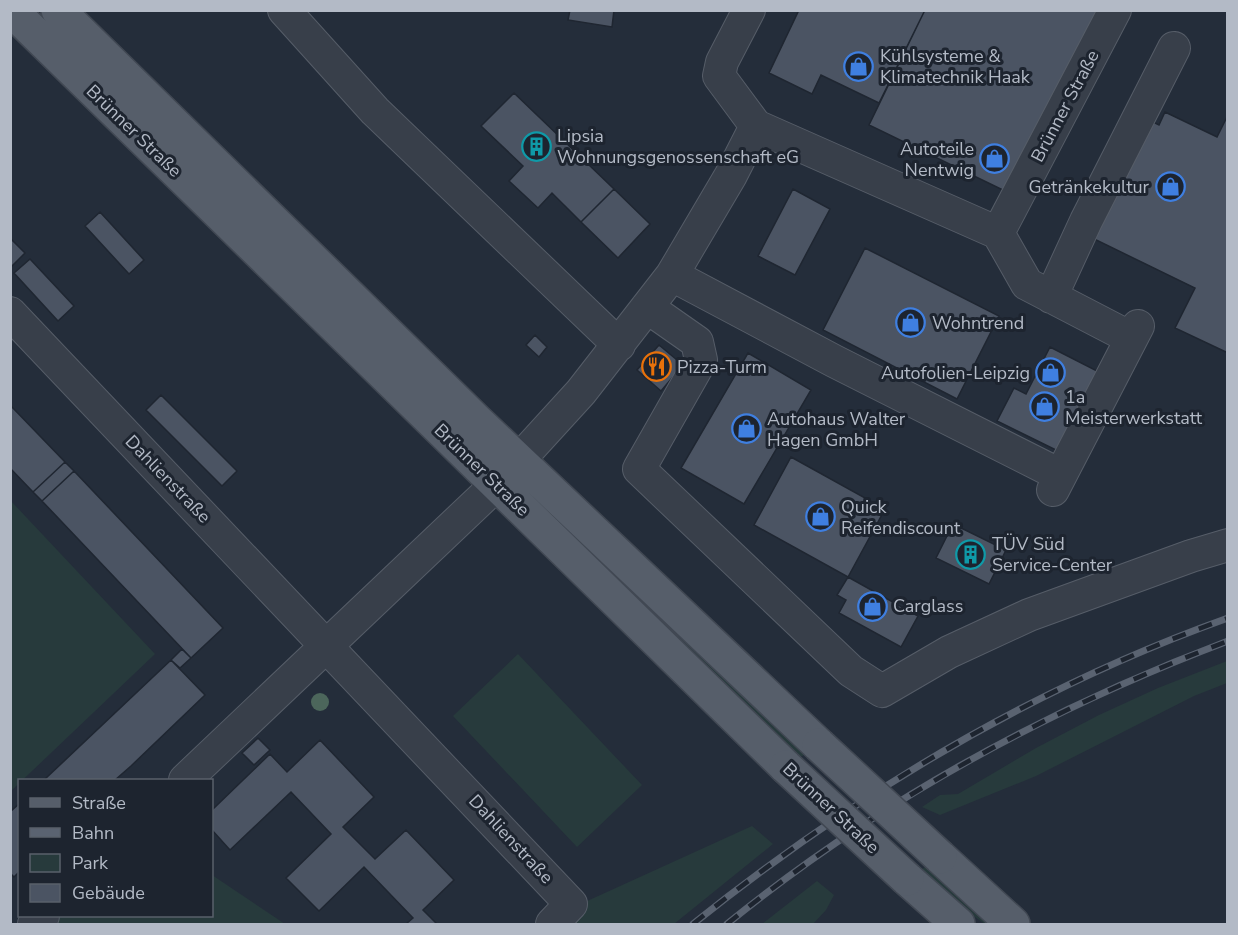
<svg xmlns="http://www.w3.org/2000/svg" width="1238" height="935" font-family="'Nunito Sans',sans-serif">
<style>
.green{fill:#273a3c}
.building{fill:#4b5463;stroke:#1f2631;stroke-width:1.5}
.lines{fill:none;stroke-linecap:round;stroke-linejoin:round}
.minor-casing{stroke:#565d68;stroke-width:34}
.major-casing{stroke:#414853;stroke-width:36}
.minor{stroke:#383f4a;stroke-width:32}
.major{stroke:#565e6a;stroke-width:33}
.rail-casing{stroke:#5a6371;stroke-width:7}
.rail{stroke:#1d242f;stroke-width:4.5;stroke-dasharray:14;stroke-linecap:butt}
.major-bridge-casing{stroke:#414853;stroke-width:36;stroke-linecap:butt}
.major-bridge{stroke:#565e6a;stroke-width:33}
.tree{fill:#4c665b}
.labels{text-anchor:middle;stroke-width:6;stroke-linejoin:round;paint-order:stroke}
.poi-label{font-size:18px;fill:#b3bac6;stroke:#1d242f;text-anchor:start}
.street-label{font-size:18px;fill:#b3bac6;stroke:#1d242f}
</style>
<rect width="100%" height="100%" fill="#242d3a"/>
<path class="green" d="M11,501l144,153 -144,137z
M576,532l233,220 -12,7 -226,-222z
M518,654l124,131 -65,62 -124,-131z
M1227,661v22l-33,13 -158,80 -96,39 -18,-8 18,-12 18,-1 78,-46 63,-33 59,-27z
M752,826l21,18 -99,80h-103l14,-22z
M930,864l65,60h-10l-26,-18 -40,-35z
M212,875l73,49h-251l9,-8h169z
M817,881l17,14 -8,15 -13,14h-51z"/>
<path class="building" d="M570,10h44l-2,17 -44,-7z
M799,10h126l-46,93 -58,-28 -9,19 -43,-21z
M925,10h172l-88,183 -140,-68z
M514,93l100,96 -33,33 -29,-29 -14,15 -29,-27 14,-15 -42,-40z
M1165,112l52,25 11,-22v238l-53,-25 20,-40 -107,-52 57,-118 14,7z
M614,189l36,35 -32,34 -37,-36z
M793,189l37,20 -35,66 -37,-19z
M100,212l44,48 -15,14 -44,-48z
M10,238l15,15 -15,15z
M865,248l134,68 -42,83 -134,-69z
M30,259l44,47 -16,15 -44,-48z
M535,335l12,12 -8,10 -13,-12z
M659,345l24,20 -22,26 -24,-21z
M1050,347l51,26 -41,79 -63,-31 17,-33 12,6z
M748,353l63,37 -67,114 -63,-36z
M161,395l76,76 -15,15 -76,-76z
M10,405l55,57 -32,30 -23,-24z
M791,457l94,52 -37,68 -94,-52z
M65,462l9,9 -32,30 -9,-9z
M74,471l149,157 -32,30 -149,-157z
M953,524l53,26 -17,34 -53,-26z
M848,577l70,39 -17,31 -62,-34 7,-13 -9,-5z
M182,649l9,9 -11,10 -9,-8z
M171,660l34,35 -74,71 -16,14h-71z
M258,738l12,12 -16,15 -12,-12z
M320,740l54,57 -31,30 32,32 31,-29 48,50 -31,30 14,14h-31l7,-6 -49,-51 -45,44 -33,-33 45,-44 -40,-42 -61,58 -18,-20v-20l58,-56 17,18z
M20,803v68l-6,6 -4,-4v-61z"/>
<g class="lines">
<defs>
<path id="minor" d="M284,10l91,101 244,234
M756,126l242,107 29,51 104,54
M998,233l117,-223
M672,275l162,86 226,114
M1051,297l35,-76 88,-173
M647,307l50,35 4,18 -62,109 212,202 31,20 67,-39 80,-37 162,-59 37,-11
M10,313l561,591 -19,20
M1053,490l85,-164
M185,780l312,-296 84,-92 91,-117 59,-100 25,-49 -37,-50 3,-14 27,-52
M34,924l9,-8"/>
<path id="major" d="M11,10l775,757
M58,10l418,410 343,325
M940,857l73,67
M907,879l51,45"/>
</defs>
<use href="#minor" class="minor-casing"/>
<use href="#major" class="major-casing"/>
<use href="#minor" class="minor"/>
<use href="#major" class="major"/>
<defs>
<path id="rail" d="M693,924c161,-129 339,-236 535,-306
M727,924c149,-121 321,-215 501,-283"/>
</defs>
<use href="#rail" class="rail-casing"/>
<use href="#rail" class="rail"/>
<defs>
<path id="major-bridge" d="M819,745l121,112
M786,767l121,112"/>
</defs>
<use href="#major-bridge" class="major-bridge-casing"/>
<use href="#major-bridge" class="major-bridge"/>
</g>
<circle class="tree" cx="320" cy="702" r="9"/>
<defs>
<symbol id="shop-ring" viewBox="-11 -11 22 22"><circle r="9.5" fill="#1d242f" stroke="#3f7fe0" stroke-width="1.5"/><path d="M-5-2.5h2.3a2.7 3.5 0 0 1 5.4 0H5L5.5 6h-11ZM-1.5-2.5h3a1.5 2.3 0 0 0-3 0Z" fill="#3f7fe0"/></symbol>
<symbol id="building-ring" viewBox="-11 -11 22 22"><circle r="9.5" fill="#1d242f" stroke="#0f9aa8" stroke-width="1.5"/><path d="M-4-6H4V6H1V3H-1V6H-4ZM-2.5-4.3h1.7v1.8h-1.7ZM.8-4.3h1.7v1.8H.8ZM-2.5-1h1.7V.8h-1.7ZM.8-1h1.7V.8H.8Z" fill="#0f9aa8"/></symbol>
<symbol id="restaurant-ring" viewBox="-11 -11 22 22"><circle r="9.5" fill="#1d242f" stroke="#e8710a" stroke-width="1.5"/><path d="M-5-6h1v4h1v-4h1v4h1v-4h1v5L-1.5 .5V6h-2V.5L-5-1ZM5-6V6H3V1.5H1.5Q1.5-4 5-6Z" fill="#e8710a"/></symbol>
</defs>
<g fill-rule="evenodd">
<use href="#shop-ring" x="842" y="50" width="33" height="33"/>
<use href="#building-ring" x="520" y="130" width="33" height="33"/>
<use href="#shop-ring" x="978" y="142" width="33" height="33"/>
<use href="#shop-ring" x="1154" y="170" width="33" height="33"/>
<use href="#shop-ring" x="894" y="306" width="33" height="33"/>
<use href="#restaurant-ring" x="640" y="350" width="33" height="33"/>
<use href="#shop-ring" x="1034" y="356" width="33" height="33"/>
<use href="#shop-ring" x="1028" y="390" width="33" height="33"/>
<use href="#shop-ring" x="730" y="412" width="33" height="33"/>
<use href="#shop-ring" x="804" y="500" width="33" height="33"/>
<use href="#building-ring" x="954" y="538" width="33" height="33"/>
<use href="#shop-ring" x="856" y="590" width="33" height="33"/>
</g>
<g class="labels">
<g class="poi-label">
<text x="880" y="62">Kühlsysteme &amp;<tspan x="880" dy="21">Klimatechnik Haak</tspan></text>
<text x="557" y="142">Lipsia<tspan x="557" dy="21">Wohnungsgenossenschaft eG</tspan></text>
<text x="974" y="155" text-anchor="end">Autoteile<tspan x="974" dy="21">Nentwig</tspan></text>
<text x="1149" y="193" text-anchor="end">Getränkekultur</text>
<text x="932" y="329">Wohntrend</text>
<text x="677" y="373">Pizza-Turm</text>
<text x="1030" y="379" text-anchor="end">Autofolien-Leipzig</text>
<text x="1065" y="403">1a<tspan x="1065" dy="21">Meisterwerkstatt</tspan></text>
<text x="767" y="425">Autohaus Walter<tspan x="767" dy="21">Hagen GmbH</tspan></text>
<text x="841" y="513">Quick<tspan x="841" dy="21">Reifendiscount</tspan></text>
<text x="992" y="550">TÜV Süd<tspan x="992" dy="21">Service-Center</tspan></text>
<text x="893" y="612">Carglass</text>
</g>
<g class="street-label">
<text transform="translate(1065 106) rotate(-62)" y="6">Brünner Straße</text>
<text transform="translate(134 131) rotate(44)" y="6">Brünner Straße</text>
<text transform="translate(482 470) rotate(44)" y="6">Brünner Straße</text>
<text transform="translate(168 479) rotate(46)" y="6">Dahlienstraße</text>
<text transform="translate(831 808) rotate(43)" y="6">Brünner Straße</text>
<text transform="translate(511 839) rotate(47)" y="6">Dahlienstraße</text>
</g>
</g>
<rect width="1238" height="935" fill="none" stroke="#b3bac6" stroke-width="24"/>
<rect x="18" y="779" width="195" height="138" fill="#1d242f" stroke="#59606b" stroke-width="1.5"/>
<rect x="30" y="798" width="30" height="9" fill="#565e6a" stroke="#59606b" stroke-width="1.5"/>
<text x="72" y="809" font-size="18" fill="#b3bac6">Straße</text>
<rect x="30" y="828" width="30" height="9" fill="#5a6371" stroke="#59606b" stroke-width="1.5"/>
<text x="72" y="839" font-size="18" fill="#b3bac6">Bahn</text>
<rect x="30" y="854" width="30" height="18" fill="#273a3c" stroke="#59606b" stroke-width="1.5"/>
<text x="72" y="869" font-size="18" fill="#b3bac6">Park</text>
<rect x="30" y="884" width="30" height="18" fill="#4b5463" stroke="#59606b" stroke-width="1.5"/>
<text x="72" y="899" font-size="18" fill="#b3bac6">Gebäude</text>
</svg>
